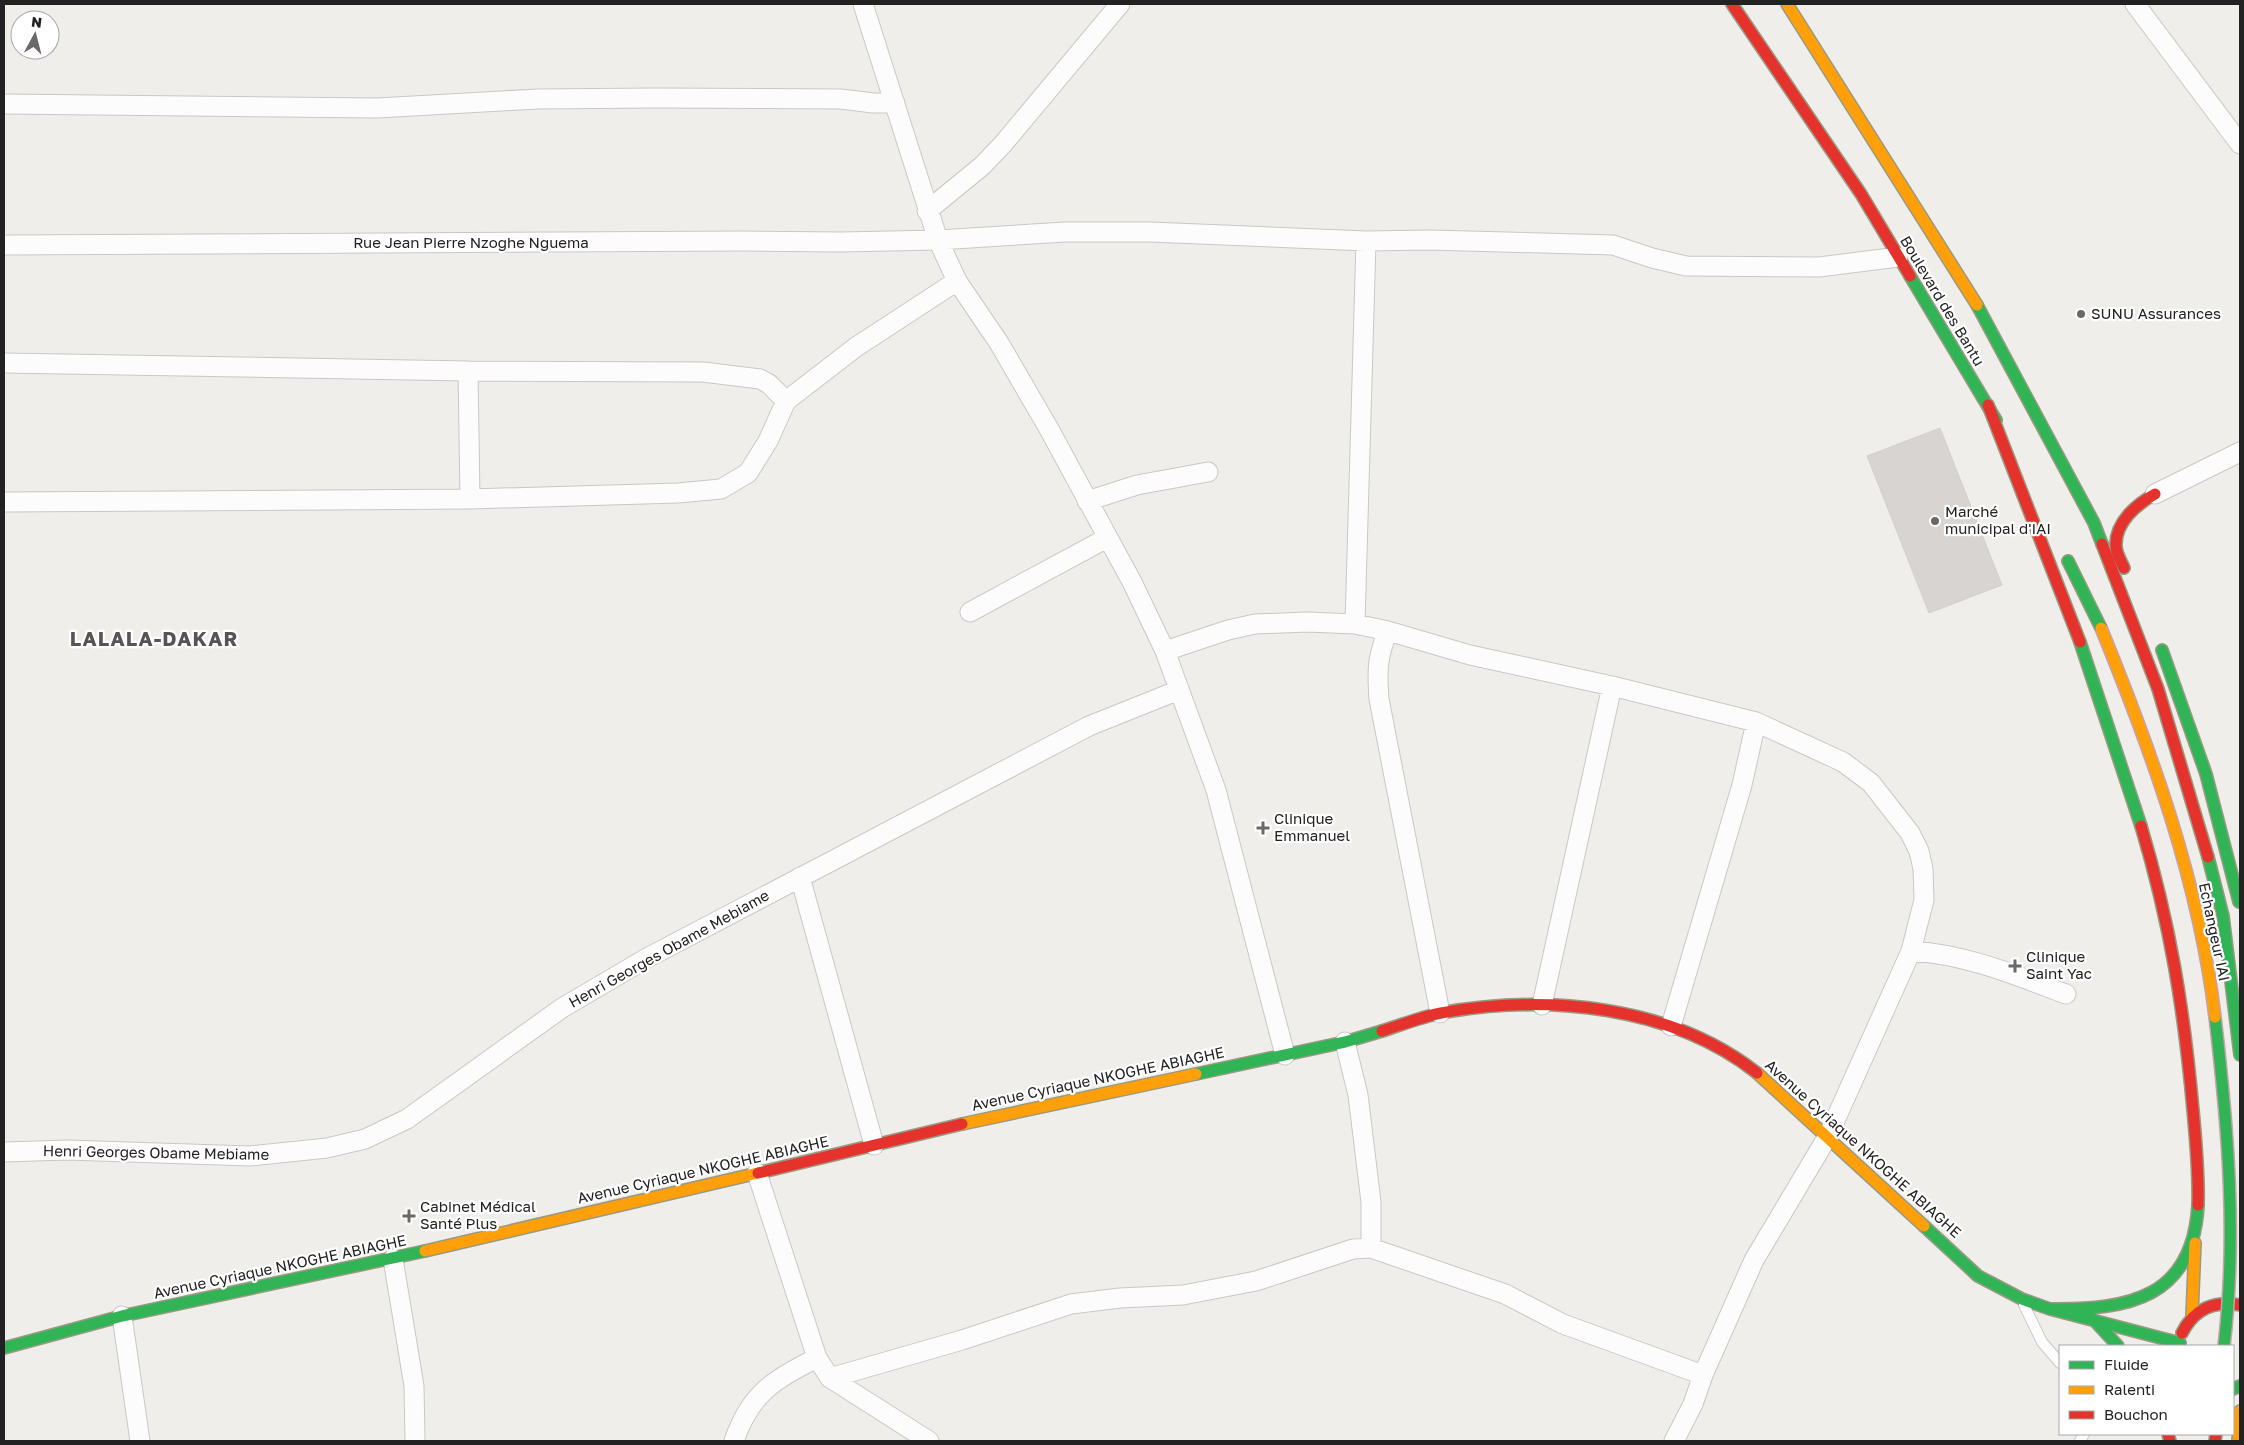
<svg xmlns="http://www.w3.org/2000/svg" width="2244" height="1445" font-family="'Golos Text',sans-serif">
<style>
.building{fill:#d7d4d2;stroke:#d3d0cc}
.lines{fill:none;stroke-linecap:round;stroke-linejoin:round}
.lane-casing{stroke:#c9c8c7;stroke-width:12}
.street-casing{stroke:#c9c8c7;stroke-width:21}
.fast-casing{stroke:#999a82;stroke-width:14}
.slow-casing{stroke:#999a82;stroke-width:14}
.jam-casing{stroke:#999a82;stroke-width:14}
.lane{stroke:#fdfcfc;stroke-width:10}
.street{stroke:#fdfcfc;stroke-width:19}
.fast{stroke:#30b455;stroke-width:11}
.slow{stroke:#ff9f0a;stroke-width:11}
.jam{stroke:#e5322d;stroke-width:11}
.fast-bridge-casing{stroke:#c5a2ac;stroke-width:14;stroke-linecap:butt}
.slow-bridge-casing{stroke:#c5a2ac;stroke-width:14;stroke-linecap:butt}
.fast-bridge{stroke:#30b455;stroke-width:11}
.slow-bridge{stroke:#ff9f0a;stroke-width:11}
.poi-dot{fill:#6a6968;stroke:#fff;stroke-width:2}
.labels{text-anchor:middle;stroke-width:4.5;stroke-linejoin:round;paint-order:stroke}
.street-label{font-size:15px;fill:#222;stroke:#fff}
.poi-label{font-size:15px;fill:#222;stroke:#fff;text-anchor:start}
.district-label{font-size:20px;font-weight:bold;letter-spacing:1px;fill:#555;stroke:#fff}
</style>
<rect width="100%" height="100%" fill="#f0eeeb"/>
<path class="building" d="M1940,428l62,157 -73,28 -62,-157z"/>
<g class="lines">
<defs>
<path id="lane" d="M2024,1305l18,37 18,21
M2080,1441l4,-7"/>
<path id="street" d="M863,4l75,236 19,41 42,62 50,86 83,153 33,69 51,139 69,265
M2135,4l105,140
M4,104l374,4 159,-9 118,-1 186,1 32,4h22
M927,211l55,-45 21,-22 117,-140
M4,245l740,-4 97,1 97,-2 127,-8h85l216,9 64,-1 183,5 39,13 34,8 133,1 79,-10
M4,363l464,8 2,128
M468,371l235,1 57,7 9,5 17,17
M2155,494l85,-42
M1087,501l50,-16 71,-13
M4,502l466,-3 208,-6 43,-4 27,-16 20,-32 18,-40 70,-54 101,-66
M970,612l137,-74
M1355,624l11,-383
M1388,631c-11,26 -11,40 -9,68l61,314
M1165,651l63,-21 27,-6 53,-2 47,2 33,7 82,24 142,31 144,36 87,40 28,21 39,50 9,18 4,18 1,31 -13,51 -83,185 -74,124 -51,115 -10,29 -19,37
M800,877l74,268
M1911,951c54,3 104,24 155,43
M1542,1005l70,-319
M1671,1026l71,-241 14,-63
M1345,1042l13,53 13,107v46
M4,1152l63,-2 183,6 77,-8 38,-9 42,-20 155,-111 85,-50 442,-232 90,-36
M757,1173l60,185 13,20 99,63
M393,1259l21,127 1,55
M122,1316l18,125
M830,1378l132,-38 109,-36 49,-6 63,-3 73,-14 97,-32 18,-1 134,46 58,30 140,51
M734,1441c16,-47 40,-62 83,-83"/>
<path id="fast" d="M1910,276l86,144
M1977,305l117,218 8,21
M2068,561l33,67
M2080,642l61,184
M2162,650l44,124 33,128
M2208,857l15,59 17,139
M1196,1074l149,-32 37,-11
M1924,1226l54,50 44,23 28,10 130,34
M2050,1309c79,1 143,-11 148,-104
M2092,1318l26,28
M4,1348l118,-32 303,-65
M2233,1389l7,-3"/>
<path id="slow" d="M1787,4l190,301
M1757,1073l167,153
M962,1124l234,-50
M425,1251l333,-78
M2192,1316l3,-73
M2238,1441l2,-30"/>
<path id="jam" d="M1732,4l129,190 49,82
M1988,405l92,237
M2102,544l56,145 50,168
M2124,568c-3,-7 -8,-15 -8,-22 -1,-24 21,-42 39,-52
M2141,826c29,97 43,183 52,284 3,32 6,63 5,95
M1382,1031c19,-6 39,-14 59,-18 105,-19 230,-8 316,60
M758,1173l204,-49
M2182,1333c12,-24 32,-33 58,-28
M2168,1434l2,7
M2215,1441l1,-7"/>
</defs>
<use href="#lane" class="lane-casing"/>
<use href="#street" class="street-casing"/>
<use href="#fast" class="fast-casing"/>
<use href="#slow" class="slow-casing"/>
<use href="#jam" class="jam-casing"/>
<use href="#lane" class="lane"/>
<use href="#street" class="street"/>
<use href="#fast" class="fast"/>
<use href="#slow" class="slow"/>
<use href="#jam" class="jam"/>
<defs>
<path id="fast-bridge" d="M2215,1017c13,110 22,219 9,329"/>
<path id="slow-bridge" d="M2101,628c51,125 98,254 114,389"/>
</defs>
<use href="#fast-bridge" class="fast-bridge-casing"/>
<use href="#slow-bridge" class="slow-bridge-casing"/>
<use href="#fast-bridge" class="fast-bridge"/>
<use href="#slow-bridge" class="slow-bridge"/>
</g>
<g class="poi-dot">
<circle cx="2081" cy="314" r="5"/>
<circle cx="1935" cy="521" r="5"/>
<path d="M1260.5 820.5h5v5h5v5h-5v5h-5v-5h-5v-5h5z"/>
<path d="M2012.5 958.5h5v5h5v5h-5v5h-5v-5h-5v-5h5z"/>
<path d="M406.5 1208.5h5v5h5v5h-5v5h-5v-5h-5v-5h5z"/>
</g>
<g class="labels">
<g class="street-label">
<text x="471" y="248">Rue Jean Pierre Nzoghe Nguema</text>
<text transform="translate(1942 301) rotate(59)" y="5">Boulevard des Bantu</text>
<text transform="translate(2214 932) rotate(78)" y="5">Echangeur IAI</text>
<text transform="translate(669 949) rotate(-29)" y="5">Henri Georges Obame Mebiame</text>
<text transform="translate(1098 1079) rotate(-12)" y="5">Avenue Cyriaque NKOGHE ABIAGHE</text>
<text transform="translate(1863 1149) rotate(42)" y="5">Avenue Cyriaque NKOGHE ABIAGHE</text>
<text transform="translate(156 1153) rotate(1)" y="5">Henri Georges Obame Mebiame</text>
<text transform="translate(703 1170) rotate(-13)" y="5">Avenue Cyriaque NKOGHE ABIAGHE</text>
<text transform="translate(280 1267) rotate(-12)" y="5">Avenue Cyriaque NKOGHE ABIAGHE</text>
</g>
<g class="poi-label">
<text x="2091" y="319">SUNU Assurances</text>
<text x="1945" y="517">Marché<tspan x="1945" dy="17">municipal d'IAI</tspan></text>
<text x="1274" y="824">Clinique<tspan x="1274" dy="17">Emmanuel</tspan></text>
<text x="2026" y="962">Clinique<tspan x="2026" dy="17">Saint Yac</tspan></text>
<text x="420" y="1212">Cabinet Médical<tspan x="420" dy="17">Santé Plus</tspan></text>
</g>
<g class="district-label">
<text x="154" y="646">LALALA-DAKAR</text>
</g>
</g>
<rect width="2244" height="1445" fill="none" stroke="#222222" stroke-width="10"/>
<rect x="2059" y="1345" width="175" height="90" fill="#ffffff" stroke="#a7a7a7"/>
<rect x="2069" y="1361" width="25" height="8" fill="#30b455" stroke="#a7a7a7"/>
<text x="2104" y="1370" font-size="15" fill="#222222">Fluide</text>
<rect x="2069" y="1386" width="25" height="8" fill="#ff9f0a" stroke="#a7a7a7"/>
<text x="2104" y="1395" font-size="15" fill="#222222">Ralenti</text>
<rect x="2069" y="1411" width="25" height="8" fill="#e5322d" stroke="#a7a7a7"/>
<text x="2104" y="1420" font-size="15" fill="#222222">Bouchon</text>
<g transform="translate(35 35) rotate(7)"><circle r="24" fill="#ffffff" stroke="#a7a7a7"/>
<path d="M0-4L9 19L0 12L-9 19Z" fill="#6a6968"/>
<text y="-8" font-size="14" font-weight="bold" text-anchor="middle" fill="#222222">N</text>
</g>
</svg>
